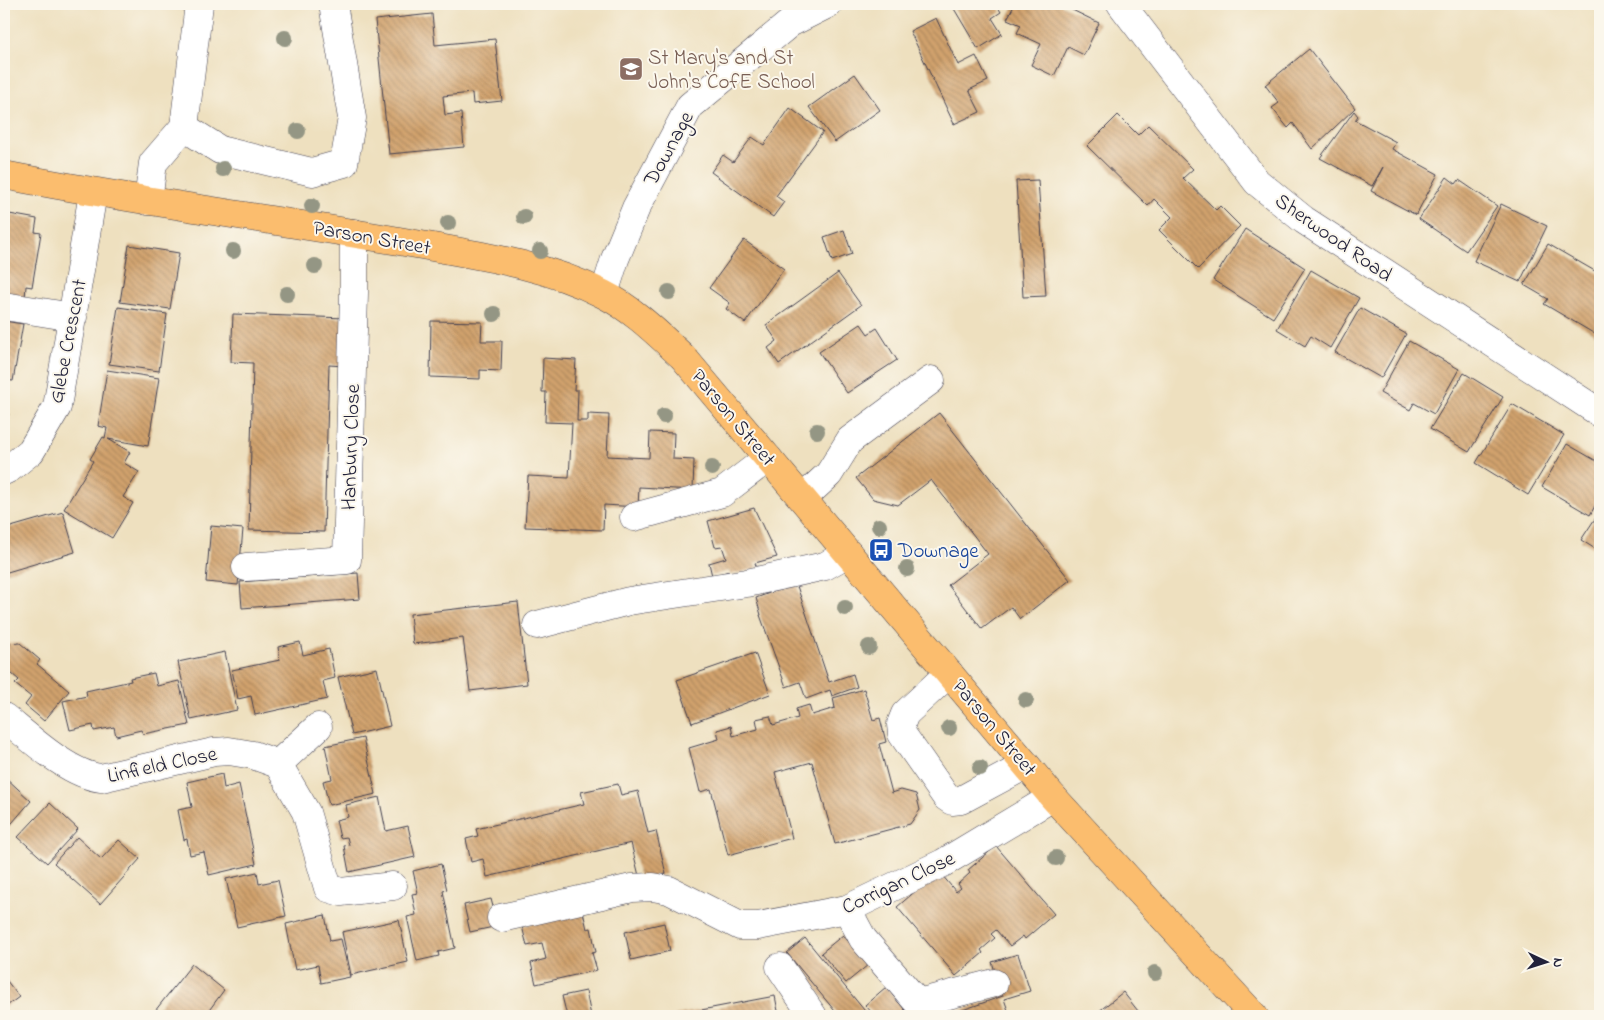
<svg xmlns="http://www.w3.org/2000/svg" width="1604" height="1020" font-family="'Indie Flower',sans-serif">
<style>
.building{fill:url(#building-back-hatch)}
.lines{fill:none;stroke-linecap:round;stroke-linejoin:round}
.minor-casing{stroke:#413e4f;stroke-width:29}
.major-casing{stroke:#413e4f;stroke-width:29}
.minor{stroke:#fff;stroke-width:28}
.major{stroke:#fbbd6e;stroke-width:28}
.tree{fill:#949684}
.labels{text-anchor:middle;stroke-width:4;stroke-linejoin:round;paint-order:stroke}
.education-label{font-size:21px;fill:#785e54;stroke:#fbf7ec;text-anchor:start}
.street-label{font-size:21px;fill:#22223b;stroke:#fbf7ec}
.transit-label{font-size:21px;fill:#164399;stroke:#fbf7ec;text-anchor:start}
</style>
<defs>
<pattern id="building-back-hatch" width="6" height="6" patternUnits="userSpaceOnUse" patternTransform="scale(1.25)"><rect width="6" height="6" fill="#d1a26d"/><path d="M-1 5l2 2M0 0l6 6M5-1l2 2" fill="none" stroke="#a9845b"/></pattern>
</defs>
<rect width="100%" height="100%" fill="#fbf7ec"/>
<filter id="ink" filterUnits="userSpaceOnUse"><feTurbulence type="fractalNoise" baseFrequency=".02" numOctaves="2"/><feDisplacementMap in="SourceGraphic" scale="10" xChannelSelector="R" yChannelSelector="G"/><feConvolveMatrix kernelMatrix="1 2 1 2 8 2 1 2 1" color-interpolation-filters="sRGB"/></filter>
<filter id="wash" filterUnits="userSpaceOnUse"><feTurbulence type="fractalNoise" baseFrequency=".0096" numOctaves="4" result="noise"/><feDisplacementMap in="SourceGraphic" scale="20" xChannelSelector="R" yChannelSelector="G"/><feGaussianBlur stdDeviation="1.12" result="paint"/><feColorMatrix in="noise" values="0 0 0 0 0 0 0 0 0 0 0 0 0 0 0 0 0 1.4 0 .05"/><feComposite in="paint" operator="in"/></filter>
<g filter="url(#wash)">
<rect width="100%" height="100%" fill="#eee0bf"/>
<g id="blocks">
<path class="building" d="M959,4h37l5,8 -9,6 10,16 -24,15 -25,-42z
M1015,4h45l39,19 -15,32 -16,-8 -14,29 -23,-11 10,-21 -24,-11 4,-8 -14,-6z
M432,14l3,31 60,-6 7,62 -29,3 -1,-11 -29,3 2,19 16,-2 3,34 -75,7 -14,-134z
M936,18l22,47 18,-9 12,25 -19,9 11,22 -26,12 -44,-93z
M1309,49l46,59 -43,41 -19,-26 -5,5 -16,-20 7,-5 -14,-18z
M855,74l25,36 -45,32 -26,-35z
M790,108l33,24 -47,64 8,6 -11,15 -62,-45 12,-17 10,7 19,-25 12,8z
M1354,111l4,5 -3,4 41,22 -4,7 46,25 -22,41 -45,-24 12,-24 -11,19 -52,-28z
M1118,115l20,20 10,-10 45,44 -10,9 33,32 4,-4 20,20 -42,43 -39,-39 13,-13 -18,-18 -6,7 -61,-60z
M1447,177l9,7 3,-4 38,26 -31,45 -47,-32z
M1038,180l8,116 -23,1 -7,-116z
M1501,204l46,22 -27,56 -46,-21z
M4,213l33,6 -2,13 6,1 -9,54 -6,-1 -1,12 -21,-3z
M1245,229l60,39 -32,50 -60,-38z
M844,230l8,24 -20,7 -8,-24z
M744,240l40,29 -39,54 -19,-14 4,-6 -21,-15z
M1548,244l52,30v63l-56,-33 4,-5 -24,-14z
M129,245l50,8 -9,56 -50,-7z
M1311,270l48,28 -29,50 -19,-12 -6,10 -28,-17z
M838,273l23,32 -82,59 -11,-16 9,-7 -11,-16z
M118,307l49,7 -8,57 -50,-7z
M1360,308l46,26 -25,44 -46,-26z
M233,314l113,4 -2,48 -15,-1 -5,167 -75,-2 4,-167 -22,-1z
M4,321l19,3 -10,57 -9,-1z
M431,321l51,1 -1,19h21l-1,30 -21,-1v9l-50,-2z
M861,324l7,10 9,-6 20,32 -50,33 -28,-41z
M1409,341l50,28 -25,45 -20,-11 -4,7 -30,-17z
M543,358l33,2 -2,30h4l-1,31h11v-7l21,1 -2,41 42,2 1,-26 24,1 -1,26 21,1 -1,30 -54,-3 -1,20 -34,-2 -1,25 -78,-3 3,-51 41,2 3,-55 -27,-1 1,-30h-4z
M107,370l52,8 -11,68 -40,-7 22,13 -6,11 15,9 -16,25 10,6 -21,35 -48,-29 29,-48 -3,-2 13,-22 2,1 2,-10 -9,-2z
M1464,373l39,24 -34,55 -39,-23z
M4,401l5,14 -5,3z
M1512,404l52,31 -36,60 -52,-32z
M939,413l131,167 -50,39 -9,-12 -29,22 -34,-44 40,-31 -57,-74 -33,25 -25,-6 -17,-21z
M1567,444l33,19v34l-10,18 -48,-28z
M754,508l23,49 -22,6 2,5 -27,7 -1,-4 -17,5 -3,-13 17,-5 -4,-12 -7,1 -7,-26z
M1600,511v41l-19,-12z
M63,512l12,40 -71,21v-44z
M211,526l32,3 -5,56 -32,-3z
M358,573l2,26 -118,9 -2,-26z
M796,583l33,99 24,-8 4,13 -25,9 -2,-6 -24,9 -6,-17 -14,5 -26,-72h1l-5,-17z
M518,602l9,82 -57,7 -7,-53 -50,6 -3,-30z
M300,642l3,13 26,-6 6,29 -12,3 4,18 -72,16 -4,-19 -13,3 -6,-29 48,-10 -2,-13z
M20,643l20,17 -3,4 32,27 -25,30 -19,-16 6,-8 -16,-13 4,-4 -15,-13v-23z
M225,652l12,58 -46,10 -13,-58z
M755,653l15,41 -78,29 -15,-43z
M377,668l13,58 -38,9 -14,-58z
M154,673l3,13 22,-5 10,44 -46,9 -2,-4 -25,6 -2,-9 -20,4 -1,-6 -23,5 -7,-29 24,-5 -1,-5 45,-10 -1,-3z
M864,689l9,31 7,-2 6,24 -7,2 13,49 9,-3 15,4 4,16 -10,14 -75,20 -23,-82 -37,10 17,66 -64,17 -17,-66 -11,3 -11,-44 30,-9 -2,-9 14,-4 2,10 25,-7 -2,-10 14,-3 3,9 25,-7 -2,-9 13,-4 3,10 23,-7 -2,-10z
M363,738l13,56 -47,11 -6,-24 9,-2 -7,-33z
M222,774l2,14 15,-4 17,80 -47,11 -5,-23 -14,3 -3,-16 -3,1 -6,-30 14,-3 -5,-25z
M4,776l27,25 -25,29 -2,-2z
M618,784l3,11 17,-4 10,42 8,-2 10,43 -26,6 -9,-37 -144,34 -4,-18 -12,3 -5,-23 12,-3 -2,-7 108,-25 -3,-12z
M379,797l7,34 22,-5 7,31 -66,15 -5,-26 5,-1 -2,-8 -7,1 -4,-18 12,-3 -2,-12z
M50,803l28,26 -31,34 -29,-26z
M77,837l24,22 18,-19 21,19 -40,45 -46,-41z
M996,846l58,68 -29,25 -2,-3 -13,10 -14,-16 -5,4 4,4 -14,12 2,3 -27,23 -59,-69 28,-24 3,3 14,-11 14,17 5,-4 -3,-4 12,-11 -2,-3z
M441,864l6,26 -4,1 12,57 -17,4 1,4 -22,5 -10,-44 9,-2 -4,-21 6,-1 -5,-22z
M257,872l2,12 19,-4 8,36 -49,11 -11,-48z
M491,899l7,27 -28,6 -6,-27z
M583,912l4,17 4,-1 5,24 -4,1 5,17 -61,14 -5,-21 15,-4 -4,-16 -15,3 -5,-20z
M325,915l5,26 11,-2 9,38 -29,6 -3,-18 -23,5 -9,-46z
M399,920l9,42 -57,13 -9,-43z
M664,923l6,28 -39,9 -6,-28z
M843,935l25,30 -22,18 -25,-30z
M805,938l64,78h-30l-52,-63z
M1018,954l12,37 -26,8 6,17h-62v-1l55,-19 -11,-34z
M192,964l32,26 -14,19 -6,7h-53z
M4,977l15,20 -15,11z
M886,987l24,29h-35l-10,-11z
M586,991l5,25h-24l-5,-20z
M1123,992l19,24h-49z
M775,996l4,20h-104v-1z"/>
</g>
</g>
<g filter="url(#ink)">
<use href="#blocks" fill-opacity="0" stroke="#413e4f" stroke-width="1"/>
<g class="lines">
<defs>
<path id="minor" d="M1121,4l136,178 47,38 296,193
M184,127l15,-123
M148,201l5,-38 31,-36 36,23 92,22 32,-9 8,-45 -19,-114
M604,294l11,-35 21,-51 54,-102 100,-83 38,-19
M4,306l69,11
M4,471l6,-3 21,-17 26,-44 36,-214
M803,498l26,-24 21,-34 81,-60
M634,517l88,-24 46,-35
M246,567l101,-7 7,-267v-60
M537,625l92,-24 118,-18 78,-17 23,-13
M949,673l-44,41 -4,10 1,10 44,63 6,4 9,-1 65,-35
M4,717c25,20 65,58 97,61l113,-26 15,-1 24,4 25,9 28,48 22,76 13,4 52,-6
M278,764l40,-37
M847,909l16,30 55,64 76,-20
M501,918l131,-30 21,-1 16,3 71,36h18l89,-17 96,-46 110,-66
M780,967l33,49"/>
<path id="major" d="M4,175c131,26 263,43 395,66 69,13 141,21 204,53 30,15 55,40 80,63l370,440 201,219"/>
</defs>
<use href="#minor" class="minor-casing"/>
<use href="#major" class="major-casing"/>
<use href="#minor" class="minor"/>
<use href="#major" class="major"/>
</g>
<g class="tree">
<circle cx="285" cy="38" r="8"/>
<circle cx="298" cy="131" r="8"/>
<circle cx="223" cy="169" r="8"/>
<circle cx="312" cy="206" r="8"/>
<circle cx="524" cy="217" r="8"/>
<circle cx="448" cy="223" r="8"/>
<circle cx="233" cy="251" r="8"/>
<circle cx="540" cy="251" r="8"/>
<circle cx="315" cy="266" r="8"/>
<circle cx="669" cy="292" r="8"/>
<circle cx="287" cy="294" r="8"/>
<circle cx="494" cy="314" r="8"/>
<circle cx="664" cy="416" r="8"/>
<circle cx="817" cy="431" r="8"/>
<circle cx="712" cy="468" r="8"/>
<circle cx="879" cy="526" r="8"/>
<circle cx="907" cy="569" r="8"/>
<circle cx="845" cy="608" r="8"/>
<circle cx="869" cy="647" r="8"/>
<circle cx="1026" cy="700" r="8"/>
<circle cx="949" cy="728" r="8"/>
<circle cx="980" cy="768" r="8"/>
<circle cx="1056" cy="858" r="8"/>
<circle cx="1155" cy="973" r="8"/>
</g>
</g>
<defs>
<symbol id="school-square" viewBox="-11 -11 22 22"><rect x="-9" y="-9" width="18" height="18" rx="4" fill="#8d6e63" stroke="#fbf7ec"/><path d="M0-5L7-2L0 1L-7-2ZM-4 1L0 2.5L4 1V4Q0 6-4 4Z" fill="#fff"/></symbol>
<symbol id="bus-square" viewBox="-11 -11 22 22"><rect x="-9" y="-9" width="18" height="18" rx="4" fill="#1a4fb4" stroke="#fbf7ec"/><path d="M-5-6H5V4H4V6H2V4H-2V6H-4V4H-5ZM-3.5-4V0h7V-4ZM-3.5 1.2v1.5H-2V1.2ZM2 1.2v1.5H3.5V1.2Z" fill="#fff"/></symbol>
</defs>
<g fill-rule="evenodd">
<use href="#school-square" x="617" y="55" width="28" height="28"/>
<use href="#bus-square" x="867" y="536" width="28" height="28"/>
</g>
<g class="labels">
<g class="education-label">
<text x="648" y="64">St Mary's and St<tspan x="648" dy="24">John's CofE School</tspan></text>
</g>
<g class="street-label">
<text transform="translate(668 148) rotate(-61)" y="7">Downage</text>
<text transform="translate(372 237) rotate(10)" y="7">Parson Street</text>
<text transform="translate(1334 237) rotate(35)" y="7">Sherwood Road</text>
<text transform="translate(67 341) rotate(-79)" y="7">Glebe Crescent</text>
<text transform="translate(734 417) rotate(50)" y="7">Parson Street</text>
<text transform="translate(350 447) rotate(-88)" y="7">Hanbury Close</text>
<text transform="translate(995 727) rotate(50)" y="7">Parson Street</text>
<text transform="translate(162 764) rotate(-12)" y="7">Linfield Close</text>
<text transform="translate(898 882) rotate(-25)" y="7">Corrigan Close</text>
</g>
<g class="transit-label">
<text x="898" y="557">Downage</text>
</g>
</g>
<rect width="1604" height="1020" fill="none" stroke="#fbf7ec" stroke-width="20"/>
<g transform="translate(1546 962) rotate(94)" stroke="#fbf7ec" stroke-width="4" paint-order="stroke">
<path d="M0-4L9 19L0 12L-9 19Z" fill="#22223b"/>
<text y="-8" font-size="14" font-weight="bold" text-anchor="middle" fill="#22223b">N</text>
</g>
</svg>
